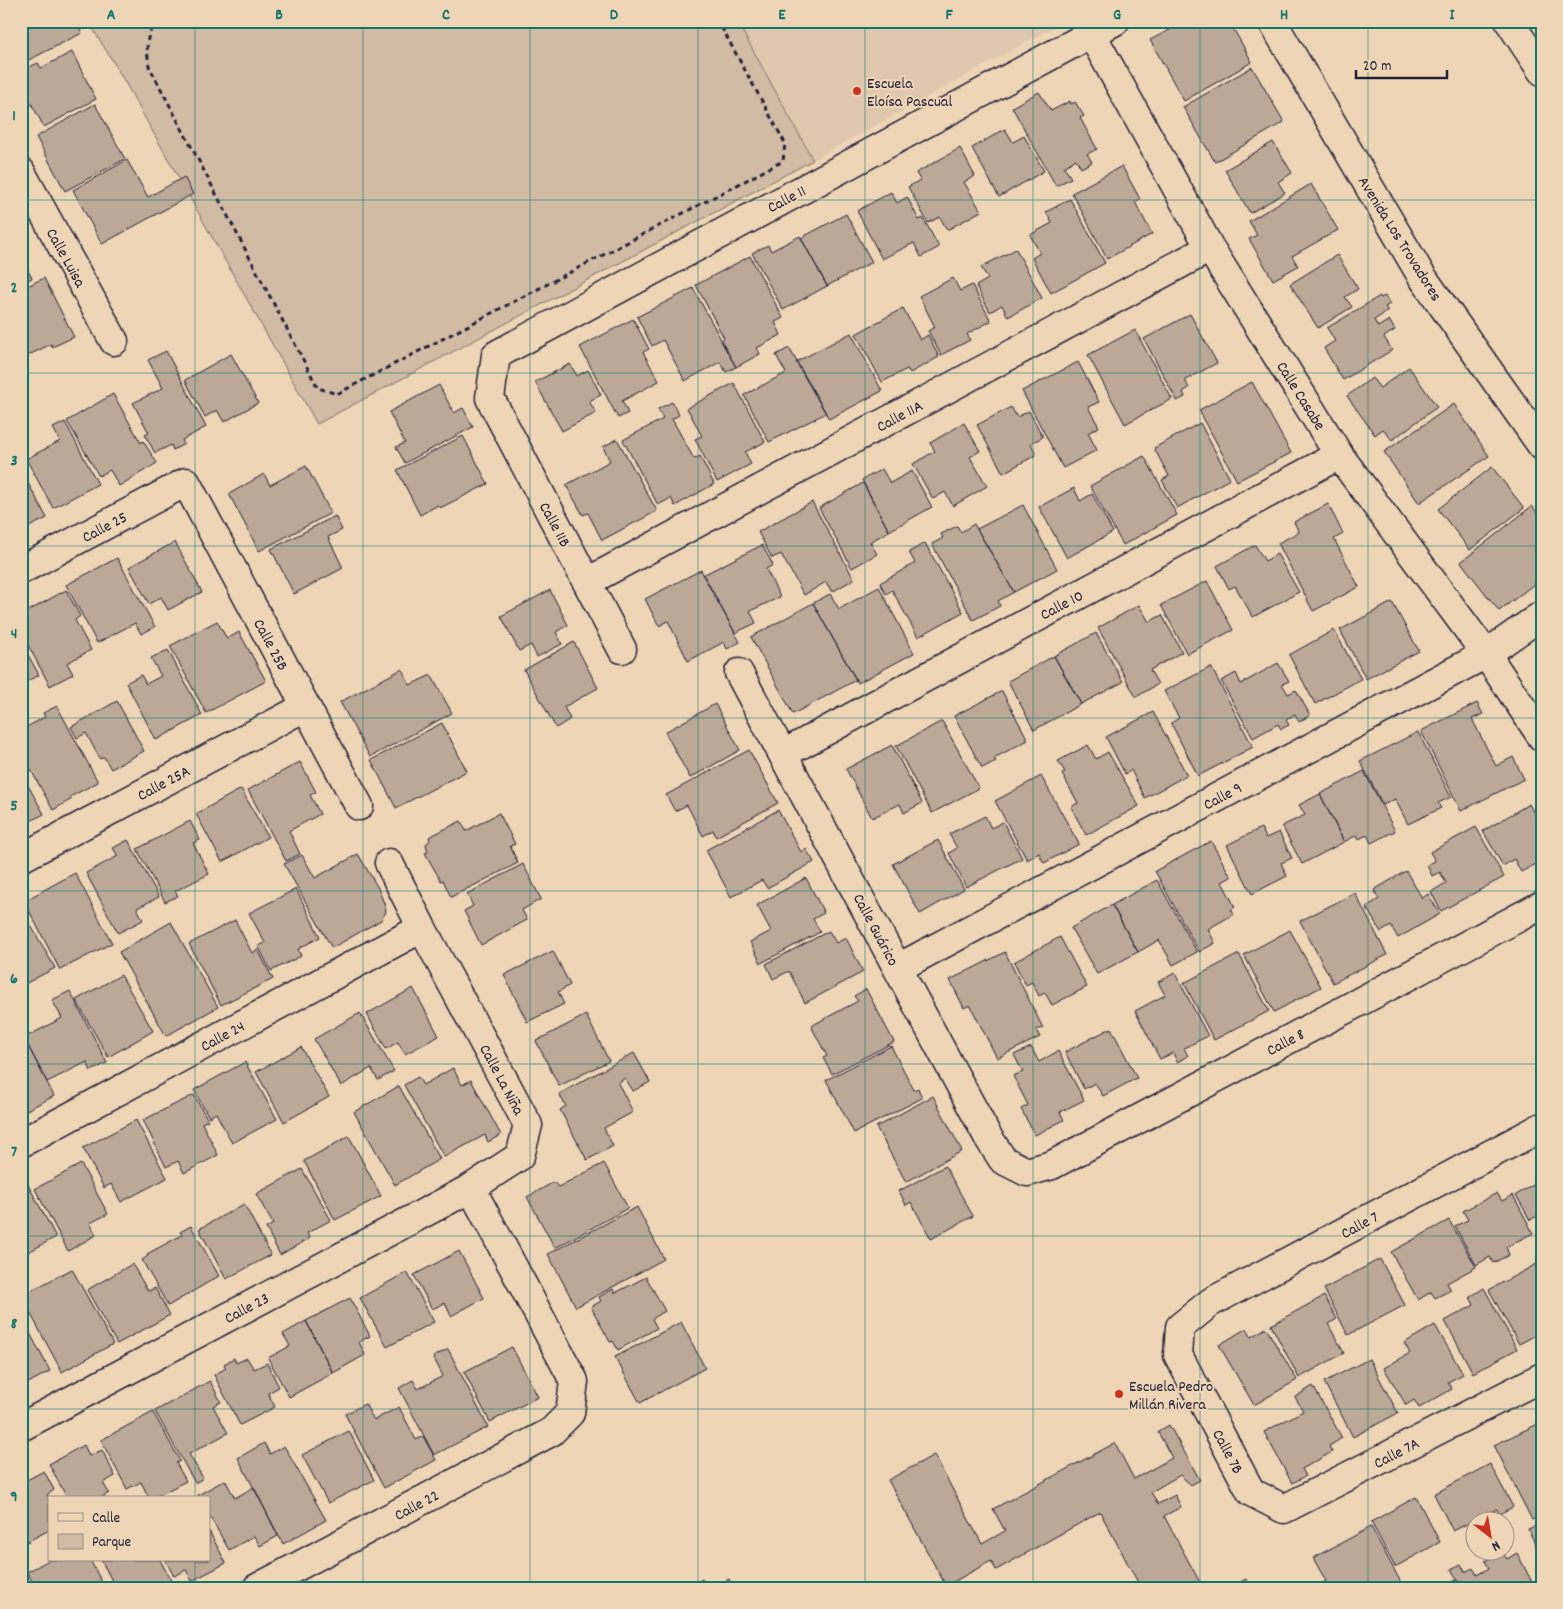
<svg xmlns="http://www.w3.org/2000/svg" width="1563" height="1609" font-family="Dekko,sans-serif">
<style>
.built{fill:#dfc8ad}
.green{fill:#d1bba4;stroke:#7a6e70}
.building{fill:#bba897;stroke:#22223b}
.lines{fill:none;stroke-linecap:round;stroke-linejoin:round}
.street-casing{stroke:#22223b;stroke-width:31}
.highway-casing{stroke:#22223b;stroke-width:31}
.path{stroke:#22223b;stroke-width:3;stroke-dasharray:5 4;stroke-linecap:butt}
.street{stroke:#eed5b6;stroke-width:28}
.highway{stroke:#eed5b6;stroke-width:28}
.grid{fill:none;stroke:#0f766e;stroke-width:1;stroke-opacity:0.55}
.poi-dot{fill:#c8321e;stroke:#eed5b6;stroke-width:2}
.labels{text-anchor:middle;stroke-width:4;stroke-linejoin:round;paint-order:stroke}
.poi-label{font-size:16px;fill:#22223b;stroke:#eed5b6;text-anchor:start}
.street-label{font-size:16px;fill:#22223b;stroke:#eed5b6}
.neatline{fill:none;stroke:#0f766e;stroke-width:2}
.grid-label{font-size:16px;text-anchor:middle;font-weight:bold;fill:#0f766e}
</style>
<rect width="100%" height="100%" fill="#eed5b6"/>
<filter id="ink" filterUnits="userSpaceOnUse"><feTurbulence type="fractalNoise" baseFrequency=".02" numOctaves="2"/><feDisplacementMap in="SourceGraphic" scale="10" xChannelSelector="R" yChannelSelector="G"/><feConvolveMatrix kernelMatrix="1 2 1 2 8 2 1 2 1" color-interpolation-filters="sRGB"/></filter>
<g filter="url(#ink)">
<path class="built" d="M737,21h328l-252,139z"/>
<path class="green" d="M88,21h649l76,139 -496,264 -200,-356z"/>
<path class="building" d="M21,21h29l1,3 5,-3h20l6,12 -61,31z
M1187,21h42l23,41 -68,39 -34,-61z
M72,52l24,47 -52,28 -23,-43v-13l17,-8 3,5z
M1252,67l32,55 -69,40 -32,-55z
M1039,92l12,19 19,-10 1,3 4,-2 9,14 -4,2 17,31 -10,5 5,8 -11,6 -5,-9 -12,8 7,11 -15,8 -44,-79z
M95,104l30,55 -60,32 -29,-54z
M1005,129l8,13 11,-6 20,35 -45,26 -27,-49z
M1273,142l19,31 -14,9 7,11 -35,20 -25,-43z
M960,148l15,28 -11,6 17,29 -34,19 -7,-13 -12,6 -20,-36 12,-7 -4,-7z
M127,160l21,37 36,-20 9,17 -91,50 -29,-54z
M1122,166l18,33 -5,3 17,32 -45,25 -35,-66z
M1311,184l27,46 -46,26 6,10 -25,14 -24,-41 8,-4 -8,-14z
M891,192l6,11 10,-6 12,23 4,-2 16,29 -18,10 -7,-14 -32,16 -25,-48z
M1070,199l35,64 -54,30 -19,-35 8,-5 -10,-18 22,-12 -6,-11z
M846,214l26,48 -45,24 -26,-48z
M800,236l27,50 -44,24 -31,-57 16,-8 3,6z
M1016,249l26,49 -34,19 -6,-12 -12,7 -14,-26 12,-7 -7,-12z
M1337,255l21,34 -13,8 7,10 -34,21 -28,-44z
M750,256l33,62 -8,4 6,13 -24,13 3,6 -24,13 -15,-26 3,-3 -28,-53z
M21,258l11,20 -11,6z
M44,278l30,59 -22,10 -1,-3 -30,15v-70z
M953,278l7,13 12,-6 19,36 -24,13 3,6 -29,15 -13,-24 7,-4 -16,-31z
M693,288l43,79 -10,5 -6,-10 -35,19 -22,-41 -11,6 -15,-29z
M1380,296l1,2 4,-2 5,8 -5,3 3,4 -14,9 4,7 11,-7 6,10 -11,7 8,13 -49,30 -19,-32 11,-7 -8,-13z
M903,308l17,32 8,-5 11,22 -29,16 -3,-4 -25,13 -26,-48z
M1190,314l27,49 -32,17 4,8 -6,4 2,5 -8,4 -33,-62z
M633,319l16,30 -6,3 16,29 -37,20 6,12 -10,5 -38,-71z
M1135,330l37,69 -47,25 -37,-69z
M851,333l31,58 -53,28 -33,-57z
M789,348l37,65 -57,29 -25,-47 42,-22 -10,-18z
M166,351l40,76 -24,13 2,4 -11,6 -2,-5 -16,8 -10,-18 4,-2 -16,-30 30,-15 -15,-28z
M231,354l27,49 -34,19 -7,-12 -12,7 -20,-37z
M1078,362l21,40 -11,5 11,20 -11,6 9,17 -34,18 -41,-77z
M570,364l7,12 11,-6 13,25 -12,6 7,12 -34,18 -27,-49z
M1409,367l28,40 -45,33 -9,-11 -8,6 -28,-39 25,-18 8,10z
M1252,382l39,71 -54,28 -38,-71z
M734,383l31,59 -20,10 6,12 -34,18 -22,-43 7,-3 -15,-28z
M439,385l15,28 9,-5 10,19 -68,36 -9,-16 9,-4 -16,-31z
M113,394l28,49 2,-2 14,22 -38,23 -9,-16 -11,6 -32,-55z
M672,402l7,13 -7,4 22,40 6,-3 14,28 -39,22 -4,-8 -13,7 -35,-65 40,-21 -5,-10z
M1454,404l35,52 -70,47 -35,-51z
M1011,407l6,10 12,-6 14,26 -12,6 5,12 -33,18 -26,-48z
M65,422l33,62 -45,24 -27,-49 34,-18 -7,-13z
M964,423l16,28 -10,6 17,29 -34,20 -8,-14 -12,7 -20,-35 22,-13 -5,-8z
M1200,423l30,56 -53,29 -15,-28 7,-4 -15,-28z
M463,436l25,48 -48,24 -2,-3 -18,10 -23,-45z
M617,439l40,72 -55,29 -14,-27 -5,2 -17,-30 44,-24 -7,-14z
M1144,456l33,59 -54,30 -33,-59z
M306,466l25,47 -72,38 -30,-57 35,-20 6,11z
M1492,467l32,41 -54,42 -32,-41z
M882,469l8,14 22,-12 20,36 -43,24 -27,-51z
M21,470l26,48 -26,13z
M863,483l26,48 -19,11 7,12 -25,14 -33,-60z
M1074,488l6,13 12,-7 21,38 -46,26 -28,-51z
M812,502l42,77 -22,13 -6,-10 -22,13 -23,-41 -9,4 -14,-26z
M1328,504l15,30 -9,5 25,48 -46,24 -35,-68 21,-11 -5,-10z
M1023,505l34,64 -43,23 -37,-63z
M1532,506l10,13v59l-43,33 -38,-49z
M335,516l7,14 -14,7 15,31 -49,26 -23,-45z
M974,524l40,68 -16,9 2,5 -27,14 -41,-76 11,-6 -2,-4 16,-8 4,6z
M175,542l27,50 -34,18 -7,-13 -12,7 -20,-37z
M925,543l38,69 -45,25 -26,-47 -6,4 -6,-11 35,-20 -6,-11z
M762,545l11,20 -7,4 14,28 -30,14 6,12 -21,10 -32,-58z
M1255,545l10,16 12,-7 22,38 -46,25 -18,-31 -6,3 -12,-23z
M117,558l38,69 -14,7 -6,-11 -38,20 -31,-58z
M701,570l39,72 -13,7 -3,-7 -36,19 -20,-40 -9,5 -14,-27z
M1207,581l26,49 -46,24 -26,-49z
M879,587l35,66 -56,30 -45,-80 17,-9 9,15z
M66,590l14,26 -5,4 16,30 -24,13 6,11 -23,12 -29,-54v-17z
M550,590l18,35 -12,7 6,12 -25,13 -6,-12 -12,6 -18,-35z
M1392,602l27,49 -53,28 -26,-49z
M813,603l43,77 -63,34 -42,-77z
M1139,605l10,17 13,-7 20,37 -32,18 8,14 -22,13 -38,-69z
M217,621l10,18 12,-7 27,49 -60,32 -36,-67z
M1334,630l27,49 -46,25 -26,-49z
M1096,633l27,49 -42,22 -27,-48z
M21,642l18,33 -18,9z
M574,642l24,46 -34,19 6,12 -14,9 -32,-58z
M168,650l34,65 -46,25 -30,-57 15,-8 5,9 15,-8 -10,-18z
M1054,656l27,48 -47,26 -26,-49z
M1278,663l11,18 -7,3 6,10 8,-4 14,25 -11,7 -4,-8 -9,6 3,5 -8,4 -3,-5 -25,14 -32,-57 15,-8 5,11z
M1211,667l42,80 -55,29 -27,-53 8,-5 -15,-27z
M402,669l8,16 21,-10 21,38 -82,44 -30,-55z
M1002,691l26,49 -34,18 2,3 -14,7 -28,-52z
M117,701l27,50 -33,18 -7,-12 -4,2 -14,-26 -9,5 -6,-11z
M1477,703l6,11 -11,5 24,47 17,-9 11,22 -63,32 -40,-80z
M715,704l25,46 -50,28 -25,-46z
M57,706l41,76 -28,15 2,2 -19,11 -32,-58v-22l24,-13 -2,-4z
M1153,712l34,63 -42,23 -14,-28 -6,4 -19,-37z
M942,721l37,67 -47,25 -36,-67z
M442,723l25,48 -71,37 -25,-48z
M1418,732l33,65 -13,6 3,5 -33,16 -13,-25 -12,6 -23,-44z
M892,745l30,58 -18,10 -4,-9 -28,14 -26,-49z
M1088,745l8,14 12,-7 31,54 -53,29 -15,-28 7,-4 -16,-29 3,-2 -7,-11z
M749,750l29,53 -62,34 -3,-7 -10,6 -16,-31 -12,6 -9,-16z
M300,762l16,30 -6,3 10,19 -31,17 11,23 -14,7 -38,-71z
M1364,771l31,60 -24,12 -4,-8 -8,4 -2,-4 -13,7 -24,-48z
M21,773l23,41 -23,12z
M1041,776l38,68 -35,19 -5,-10 -12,7 -32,-59z
M241,789l27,48 -46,25 -26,-48z
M1320,794l24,48 -42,22 -20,-38 23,-11 -6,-10z
M1529,804l13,24v32l-21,12 -7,-13 -11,7 -20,-35z
M778,810l23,42 5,-3 8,13 -47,26 -5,-8 -31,17 -25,-47z
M499,813l16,31 -5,2 8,17 -67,34 -8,-17 -2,1 -16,-28 3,-1 -2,-8 4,-4 -1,-3 32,-16 5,10z
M985,816l6,12 12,-6 19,36 -56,29 -17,-34 8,-5 -8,-14z
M190,821l10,19 -7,3 16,31 -34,17 3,5 -13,6 -28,-53z
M1476,827l28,50 -63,34 -10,-19 15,-9 -6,-11 -8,4 -5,-11 8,-4 -5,-9z
M1261,828l5,10 13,-6 13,26 -11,5 6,13 -35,18 -25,-49z
M128,840l31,57 -22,11 6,12 -25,13 -32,-60 32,-17 -5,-8z
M938,840l26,49 -44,25 -27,-50z
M1211,841l20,36 -9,5 13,25 -4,2 3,5 -26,15 7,14 -16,9 -44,-81z
M358,854l20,34 7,18 1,6 -5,8 -49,28 -48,-84 18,-9 13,23z
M523,864l18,35 -19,11 5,10 -46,25 -17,-34 9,-5 -6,-12z
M1406,871l16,27 6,-4 12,20 -42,24 -7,-12 -10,6 -15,-25 13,-8 -5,-9z
M75,873l37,70 -52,27 -36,-69z
M806,878l18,35 -11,6 7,13 -59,31 -11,-21 21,-11 -14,-26z
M1157,880l40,72 -24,13 -14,-25 -21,12 -26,-47z
M296,889l24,48 -22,12 3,7 -30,15 -13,-25 7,-3 -16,-30z
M1355,893l32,62 -54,28 -33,-62z
M1112,905l26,47 -41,22 -26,-46z
M21,908l34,60 -34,18z
M235,920l17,33 6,-3 15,29 -52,26 -32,-61z
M171,922l47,85 -52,29 -47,-84z
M1290,930l31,57 -47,25 -30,-57z
M829,931l7,12 10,-5 17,34 -58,31 -16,-32 -16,8 -7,-15z
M1060,937l27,50 -35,18 -7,-12 -6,3 -7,-14 -6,3 -12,-23z
M553,951l17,34 -12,7 6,12 -37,18 -23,-47z
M1005,952l38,76 -7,2 4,7 -43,21 -27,-53 -6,3 -14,-28z
M1239,954l30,57 -55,29 -30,-57z
M1175,973l33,63 -24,12 4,8 -11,6 -4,-9 -13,6 -25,-48 30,-16 -7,-13z
M121,975l32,56 -45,26 -32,-57z
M413,988l26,48 -34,18 -7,-12 -12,7 -19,-35z
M866,989l28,53 -62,32 -9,-16 4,-2 -16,-30 47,-25 -4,-5z
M70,991l37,72 -16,8 -4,-9 -40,20 -23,-44 38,-20 -10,-18z
M360,1013l34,58 -16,9 -7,-12 -30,18 -27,-47z
M586,1015l23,46 -50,25 -23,-45z
M1111,1028l26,50 -34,18 -8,-13 -11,6 -19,-37z
M24,1038l30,58 -33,17v-74z
M891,1046l23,44 4,-2 4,10 -68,35 -28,-53z
M301,1047l28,50 -45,25 -28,-50z
M1031,1047l8,15 19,-11 26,49 -24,12 4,8 -29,15 -14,-26 7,-4 -15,-29 10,-4 -9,-17z
M634,1053l16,29 -17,9 -8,-13 -7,5 15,29 -29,16 9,18 -26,14 -27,-50 6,-4 -7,-12z
M245,1062l32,57 -45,24 -16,-30 -7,4 -15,-27z
M453,1068l9,17 9,-5 30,55 -13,7 -3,-7 -41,22 -40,-72 14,-8 5,8z
M399,1086l41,73 -45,26 -41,-73z
M194,1095l14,25 -6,3 16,32 -34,18 -6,-12 -12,6 -23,-47z
M933,1096l29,55 -56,31 -30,-55z
M136,1120l31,58 -46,24 -10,-18 -7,4 -21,-40z
M349,1136l32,60 -46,24 -31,-59z
M604,1163l24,45 -73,40 -28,-51 27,-15 4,5z
M81,1164l27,50 -18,9 6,12 -28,16 -33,-62z
M945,1166l28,50 -42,23 -20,-37 -5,3 -7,-14z
M302,1169l29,51 -24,13 3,5 -30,17 -14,-27 7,-4 -17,-30z
M1542,1180v38l-3,-3 -9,5 -14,-25z
M26,1181l30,56 -35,19v-72z
M1497,1193l5,8 11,-6 20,38 -27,14 3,8 -16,8 -3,-6 -14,8 -21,-39 13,-6 -5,-9z
M244,1204l27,51 -45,24 -27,-50z
M637,1207l27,52 -88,48 -28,-53z
M1449,1220l27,47 -29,16 4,7 -16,8 -4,-6 -13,8 -27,-48z
M191,1226l28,50 -51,30 -26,-46 6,-4 -1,-2 35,-19 -2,-3z
M459,1251l25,47 -33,18 -6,-13 -13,6 -18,-34z
M1380,1259l25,46 -57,30 -24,-46z
M1542,1261v71l-23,12 -30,-54z
M132,1264l16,27 7,-3 15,27 -53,29 -30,-54z
M72,1269l41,75 -51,28 -41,-76z
M407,1272l27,50 -47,25 -27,-49z
M646,1277l19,34 -13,8 5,9 -39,22 -5,-9 -3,1 -19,-35 10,-6 -2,-4 14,-8 2,4z
M1484,1288l33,61 -44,24 -28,-52 29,-16 -4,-8z
M1324,1296l13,23 -9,5 16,29 -45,25 -28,-53z
M350,1298l20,38 -11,6 6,13 -32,18 -27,-52z
M306,1321l27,52 -44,24 -21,-39 22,-12 -7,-12z
M24,1322l26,49 -29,16v-64z
M681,1322l24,46 -65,35 -25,-46z
M1435,1325l28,49 -15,8 4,7 -33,19 -5,-8 -8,5 -22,-37 26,-15 -6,-10z
M1247,1328l4,9 15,-9 31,52 -43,25 -35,-60z
M512,1347l26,50 -48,25 -26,-50z
M448,1349l40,78 -54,28 -35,-67 14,-8 5,9 25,-13 -10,-19z
M234,1358l2,5 11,-5 7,11 13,-6 12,24 -11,6 7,14 -35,18 -26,-50 12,-7 -2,-4z
M1369,1359l29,54 -45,24 -29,-55z
M210,1381l11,21 -8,4 15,27 -39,21 14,24 -8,5 -40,-72z
M1313,1386l29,52 -13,8 3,6 -30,17 4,7 -14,7 -28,-51 39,-21 -8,-14z
M365,1404l9,16 25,-13 17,33 7,-4 13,24 -52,28 -39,-74z
M153,1412l27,49 -4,2 10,18 -33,17h-4l-8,-16 -14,7 -26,-49z
M1540,1423l2,4v88l-10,5 -38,-75z
M1169,1425l31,55 -9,5 -11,-10 -29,17 7,12 17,-9 6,12 -17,9 39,72h-62l-41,-76 -104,58 -5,-9 -45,25 -58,-106 46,-25 48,89 23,-13 -12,-22 122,-66 19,36 38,-21 -14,-26z
M349,1431l25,49 -46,23 -26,-48z
M264,1443l6,11 14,-8 42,74 -43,24 -45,-86z
M84,1445l5,11 13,-6 13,26 -12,7 6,10 -9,5h-33l-18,-34z
M1490,1464l23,43 -14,7 -2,-5 -44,22 -19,-37z
M44,1471l10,19 -7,5 2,3v32l-28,15v-62z
M225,1480l10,18 19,-11 24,49 -18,10 -6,-10 -25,14 -20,-35v-17h-10l-1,-3z
M1416,1497l24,45 -45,25 -24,-45z
M1542,1523v35l-14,-29z
M1371,1527l33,61h-91l13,-7 -13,-23z
M209,1531l17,32 -34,18 -6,-11 -12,6 -9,-16h44z
M1502,1552l5,7 10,-6 18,35h-73l-11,-19 10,-5 4,8 8,-4 4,7 12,-7 -4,-7z
M49,1560h41l15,28h-69l-9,-16z
M101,1560h59l15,28h-59z
M702,1579l5,9h-21z
M729,1579l5,9h-22z
M1246,1579l6,9h-22z
M1456,1580l4,8h-18z
M27,1581l4,7h-10v-3z"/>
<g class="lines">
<defs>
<path id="street" d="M1272,21l149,254 121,171
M1091,33l119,215 129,207 147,199 56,83
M21,172l93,169
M21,570l165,-88 173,324
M587,582l623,-334
M622,649l-132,-251 6,-43 619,-334
M739,673l249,464 15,23 24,12 25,-7 490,-260
M783,754l556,-299
M21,858l284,-151
M898,968l588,-314 56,-39
M1542,1127l-331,175 -31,25 -2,28 73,137 33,17 258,-132
M21,1143l401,-215
M21,1427l450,-239 49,-32 8,-31 -106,-197 -33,-65
M257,1588l294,-156 19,-19 4,-32 -103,-193"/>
<path id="highway" d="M1509,21l33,50"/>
</defs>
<use href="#street" class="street-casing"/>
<use href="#highway" class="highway-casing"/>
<path class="path" d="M158,21c-14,13 -11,28 -9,45l169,322 19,6 446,-233 2,-18 -67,-122"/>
<use href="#street" class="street"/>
<use href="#highway" class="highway"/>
</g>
</g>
<path class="grid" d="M195,21v1477M363,21v1567M530,21v1567M698,21v1567M865,21v1567M1033,21v1567M1200,21v1567M1368,21v1567M21,200h1521M21,373h1521M21,546h1521M21,718h1521M21,891h1521M21,1064h1521M21,1236h1521M21,1409h1521M195,1560v28"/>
<g class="poi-dot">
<circle cx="857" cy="91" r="5"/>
<circle cx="1119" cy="1394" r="5"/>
</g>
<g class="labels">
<g class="poi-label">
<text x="867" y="88">Escuela<tspan x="867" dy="18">Eloísa Pascual</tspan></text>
<text x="1129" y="1391">Escuela Pedro<tspan x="1129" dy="18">Millán Rivera</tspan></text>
</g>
<g class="street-label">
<text transform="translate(786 198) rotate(-28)" y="6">Calle 11</text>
<text transform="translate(1401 238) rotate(58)" y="6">Avenida Los Trovadores</text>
<text transform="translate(67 257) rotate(61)" y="6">Calle Luisa</text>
<text transform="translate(1302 395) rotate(58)" y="6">Calle Casabe</text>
<text transform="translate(899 415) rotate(-28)" y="6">Calle 11A</text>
<text transform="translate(556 524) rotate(62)" y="6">Calle 11B</text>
<text transform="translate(104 526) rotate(-28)" y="6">Calle 25</text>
<text transform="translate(1061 604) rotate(-28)" y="6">Calle 10</text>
<text transform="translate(272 644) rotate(62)" y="6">Calle 25B</text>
<text transform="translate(163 782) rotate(-28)" y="6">Calle 25A</text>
<text transform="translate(1222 795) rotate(-28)" y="6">Calle 9</text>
<text transform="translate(877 929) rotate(62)" y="6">Calle Guárico</text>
<text transform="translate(222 1035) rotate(-28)" y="6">Calle 24</text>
<text transform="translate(1285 1041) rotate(-28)" y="6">Calle 8</text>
<text transform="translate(503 1079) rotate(62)" y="6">Calle La Niña</text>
<text transform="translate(1359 1224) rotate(-28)" y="6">Calle 7</text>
<text transform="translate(246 1307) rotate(-28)" y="6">Calle 23</text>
<text transform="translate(1229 1451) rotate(62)" y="6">Calle 7B</text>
<text transform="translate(1396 1452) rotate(-27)" y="6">Calle 7A</text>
<text transform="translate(416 1504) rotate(-28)" y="6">Calle 22</text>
</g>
</g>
<rect width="1563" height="1609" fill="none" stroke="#eed5b6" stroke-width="55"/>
<rect x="48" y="1496" width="162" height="65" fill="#eed5b6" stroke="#9c8d85"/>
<rect x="58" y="1513" width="25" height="8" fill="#eed5b6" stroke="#9c8d85"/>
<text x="92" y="1522" font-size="15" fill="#22223b">Calle</text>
<rect x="58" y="1534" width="25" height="15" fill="#d1bba4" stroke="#9c8d85"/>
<text x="92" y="1546" font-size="15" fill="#22223b">Parque</text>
<g transform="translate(1490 1536) rotate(149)"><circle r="24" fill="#eed5b6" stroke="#9c8d85"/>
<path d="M0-4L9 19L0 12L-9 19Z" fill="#c8321e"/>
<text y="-8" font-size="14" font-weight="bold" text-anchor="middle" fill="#22223b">N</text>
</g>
<path d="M1356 70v8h91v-8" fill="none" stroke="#22223b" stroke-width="2.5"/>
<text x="1363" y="70" font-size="15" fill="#22223b" stroke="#eed5b6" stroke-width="4" paint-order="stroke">20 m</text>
<rect x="28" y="28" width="1508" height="1554" class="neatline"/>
<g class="grid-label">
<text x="111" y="19">A</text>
<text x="279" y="19">B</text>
<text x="446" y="19">C</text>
<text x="614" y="19">D</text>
<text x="782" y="19">E</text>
<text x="949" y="19">F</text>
<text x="1117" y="19">G</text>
<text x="1284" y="19">H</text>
<text x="1452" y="19">I</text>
<text x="14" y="120">1</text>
<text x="14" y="292">2</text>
<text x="14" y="465">3</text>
<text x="14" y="638">4</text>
<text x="14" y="810">5</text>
<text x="14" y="983">6</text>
<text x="14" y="1156">7</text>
<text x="14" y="1328">8</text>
<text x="14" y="1501">9</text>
</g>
</svg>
